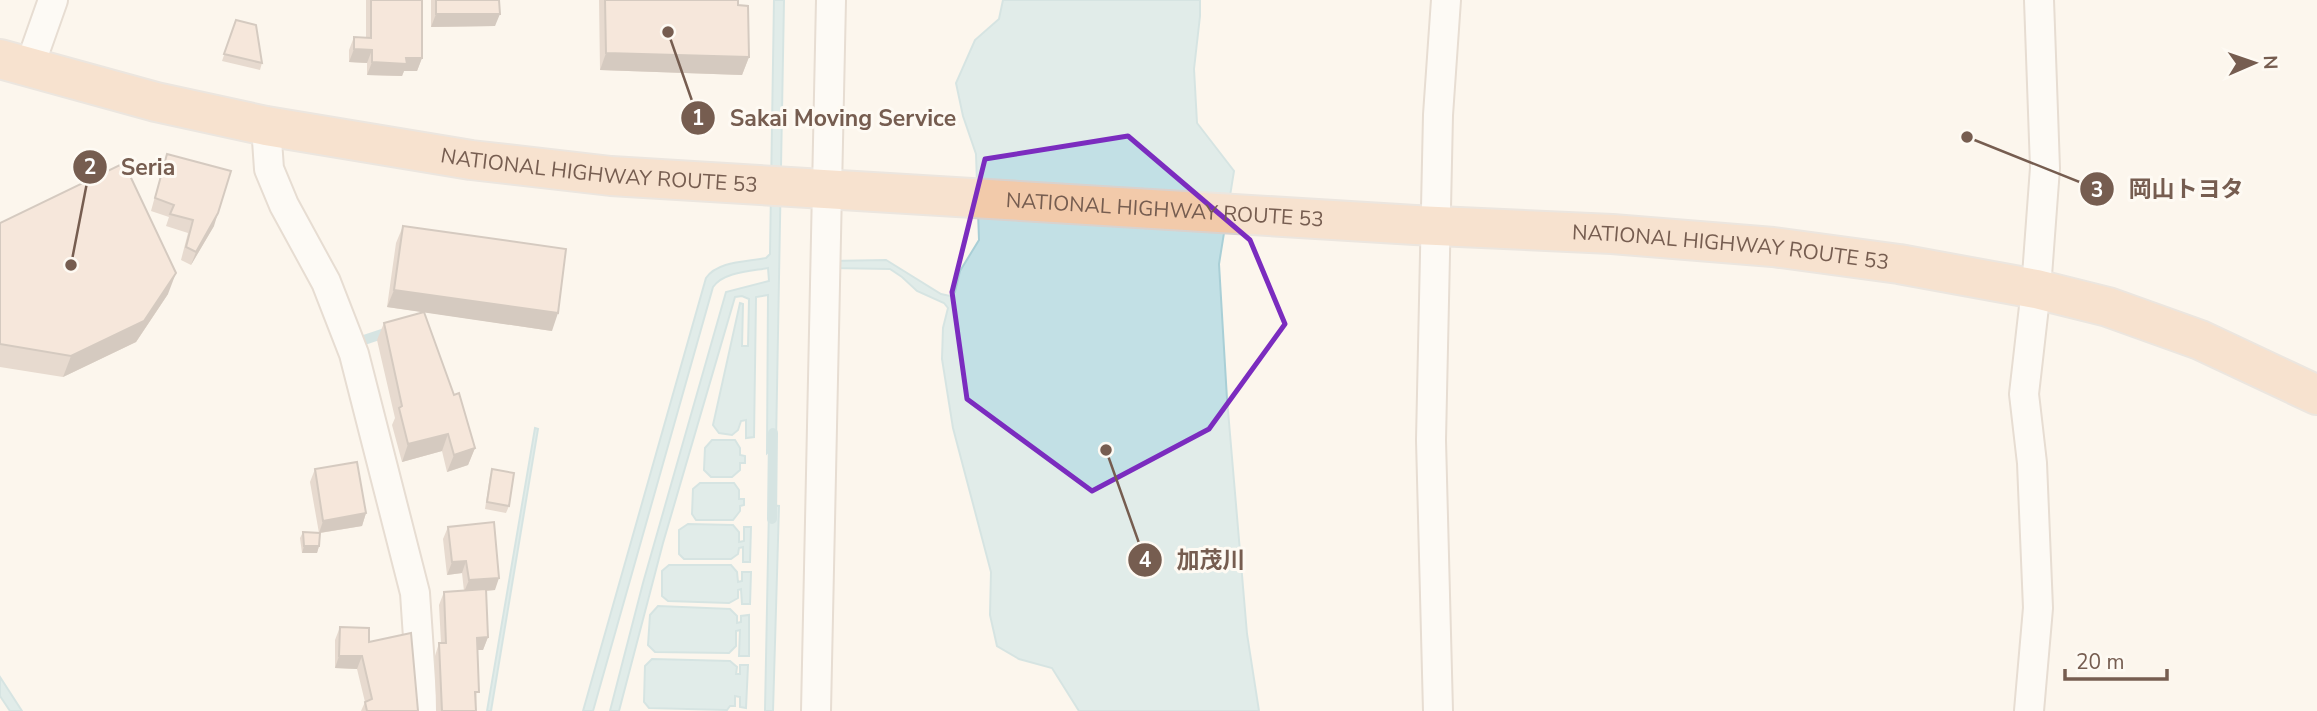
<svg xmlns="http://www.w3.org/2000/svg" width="2317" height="711" font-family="'Nunito Sans','Noto Sans JP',sans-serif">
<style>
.water{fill:#c2e0e5;stroke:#a9cfd6;stroke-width:2}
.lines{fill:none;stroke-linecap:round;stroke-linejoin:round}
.stream{stroke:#a9cfd6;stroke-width:10}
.minor-casing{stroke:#cebeb2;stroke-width:32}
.trunk-casing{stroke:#d9d2ce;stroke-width:42}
.minor{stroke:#fff;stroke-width:28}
.trunk{stroke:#f2caaa;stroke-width:38}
.wall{fill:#ceb8aa}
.shaded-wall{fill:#a7968b}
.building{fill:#efd6c6;stroke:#a7968b;stroke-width:2}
.marked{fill:none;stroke:#7b2cbf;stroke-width:5;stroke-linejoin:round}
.labels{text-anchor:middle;stroke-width:6;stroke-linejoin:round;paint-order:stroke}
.street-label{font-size:21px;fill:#765d50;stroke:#fefaf3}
.leader{fill:none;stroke:#765d50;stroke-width:2.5}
.callout-dot{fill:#765d50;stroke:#fefaf3;stroke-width:2.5}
.mark-label{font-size:21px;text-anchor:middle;font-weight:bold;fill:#fff}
.callout-label{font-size:23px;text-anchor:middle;font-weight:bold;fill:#765d50;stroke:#fefaf3;stroke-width:6;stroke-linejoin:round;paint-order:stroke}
</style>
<rect width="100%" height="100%" fill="#fcf6ed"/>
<path class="water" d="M774,0h10l-8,444 -9,9 1,-158 -12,2 -2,140 -8,1v-18l-5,1 -3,9 -6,5 -13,-2 -6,-8 27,-122 3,1 -1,42h6l1,-47 -7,-3 -7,1 -72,246 -44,168h-9l33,-128 83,-291 43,-11 -1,-13c-17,3 -45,4 -55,19l-120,424h-10l123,-433c12,-17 40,-16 60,-20l4,-4z
M1003,0h197v16l-6,53 3,54 37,48 -15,93 8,135 20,235 12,77h-180l-27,-43 -33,-9 -22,-13 -7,-31 1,-43 -38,-144 -11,-69 1,-31 5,-20 -4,-5 -27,-12 -15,-14 -12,-8 -59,-1v-7l55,-1 55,34 9,2 5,-4 5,-21 19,-31 -3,-86 -13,-38 -7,-33 19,-43 24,-21z
M535,428l3,1 -47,282h-4z
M712,440h23l5,8v7l5,1v7h-5v7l-8,7h-21l-7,-7 1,-22z
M700,483h34l5,7v9h5v6l-4,1v5l-7,9h-37l-4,-6 1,-25z
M769,505l10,1 -6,205h-8z
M688,524l45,1 6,7v10l5,-1v-14h7l-1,35h-7v-15l-4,1 -1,6 -7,5h-47l-5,-5v-24z
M669,565h62l6,7 1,10 4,-1v-9h9l-1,32h-8l-1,-15 -3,1v8l-9,5 -61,-2 -6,-5v-25z
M658,606l72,3 7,7v7l4,-1v-6l8,-1v41h-10l1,-26 -4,1v15l-7,7 -74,-1 -7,-7 2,-30z
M652,659l78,2 7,6 -1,7h4v-9h8l-2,43 -6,-1v-10l-5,-1v10h-5l-3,4 -78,-2 -5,-6 1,-36z
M0,677l22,34h-12l-10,-15z"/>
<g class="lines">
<path class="stream" d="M357,346l1,-4 33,-11
M772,519l1,-86"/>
<defs>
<path id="minor" d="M29,68l24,-68
M266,126l3,43 15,36 42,77 28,72 61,239 8,118
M816,711l15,-711
M1438,711l-7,-271 7,-325 8,-115
M2029,711l9,-103 -6,-145 -8,-69 12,-105 9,-121 -6,-168"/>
<g id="trunk">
<path id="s1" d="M0,59l156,43 110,24 205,34 140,16 804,49 197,9 161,13 126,17 137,25 72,18 92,33 117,55"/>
</g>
</defs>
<use href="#minor" class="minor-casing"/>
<use href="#trunk" class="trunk-casing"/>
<use href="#minor" class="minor"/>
<use href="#trunk" class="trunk"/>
</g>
<path class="wall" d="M366,0h56v58l-5,13h-13l-2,5 -35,-1v-12l-18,-1v-12l5,-13 12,1z
M431,0h68l-4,26 -64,1z
M599,0h139v5l11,52 -7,18 -142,-5z
M236,20l26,43 -2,7 -38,-9z
M167,154l47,72 -23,39 -10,-5 7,-27 -22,-7 3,-9 -18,-6 12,-44z
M0,223l168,71 -32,48 -73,35 -63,-10z
M403,226l149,105 -128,-19 30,83 21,53 -7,17 -21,7 -5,-21 -40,11 -10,-37 3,-7 -18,-78 7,-17 39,-11 -36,-5 9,-64z
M315,469l51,44 -4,13 -42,7 -1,13 -2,7h-15l-2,-15 3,-6 16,1 -9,-51z
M492,469l17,37 -3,7 -21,-4 5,-33z
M448,527l47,63 -9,1 2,46 -5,13h-5l-2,61h-40l-1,-55 4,-13h2l-2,-38 5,-13 20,-1 -2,-18 -15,2 -4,-36z
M340,627l29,15 49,69h-57l4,-9 -8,-33 -22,-1v-28z"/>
<path class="shaded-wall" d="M436,14h64l-5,12 -64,1z
M354,49l18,1 -5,13 -18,-1z
M606,53l143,4 -7,18 -142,-5z
M406,58h16l-5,13h-13l-2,5 -35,-1 5,-13z
M218,213l-4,13 -23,39 5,-13z
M176,273l-8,21 -32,48 -73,35 8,-21z
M394,290l164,23 -6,18 -165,-24z
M448,434l-6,17 -40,11 6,-18z
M475,448l-7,17 -21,7 7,-17z
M366,513l-4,13 -43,7 4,-12z
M304,546h15l-2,7h-15z
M466,561l-4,12 -15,2 5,-13z
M499,578l-4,12 -31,2 5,-12z
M488,637l-5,13h-10l4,-12z
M339,656h23l-5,13 -22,-1z"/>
<path class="building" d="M371,0h51v58h-16l1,6 -35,-2v-12l-18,-1v-12l17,1z
M436,0h63l1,14h-64z
M605,0h133v5l10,1 1,51 -143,-4z
M236,20l20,5 6,38 -38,-9z
M167,154l64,17 -13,42 -22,39 -10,-5 7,-27 -23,-6 4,-9 -19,-7z
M124,163l52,110 -32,48 -73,35 -71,-12v-121z
M403,226l163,23 -8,64 -164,-23z
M424,312l30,83 5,-2 16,55 -21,7 -6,-21 -40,10 -9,-36 3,-2 -18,-83z
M357,462l9,51 -43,8 -8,-52z
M492,469l22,4 -5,33 -22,-4z
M494,522l5,56 -30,2 -3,-19 -14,1 -4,-35z
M303,532l17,1 -1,13h-15z
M486,589l2,48 -11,1 2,54h-4l1,19h-34l-3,-68h7l-2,-51z
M340,627l29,1v14l42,-9 7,78h-51l-2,-9 7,-3 -10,-43h-23z"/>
<path d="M0 0H2317V711H0ZM1128,136l122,104 35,84 -76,105 -117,62 -125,-92 -15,-107 33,-133z" fill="#fcf6ed" fill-opacity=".55" fill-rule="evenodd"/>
<path class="marked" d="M1128,136l122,104 35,84 -76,105 -117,62 -125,-92 -15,-107 33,-133z"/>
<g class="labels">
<g class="street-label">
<text dy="7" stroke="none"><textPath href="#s1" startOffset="611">NATIONAL HIGHWAY ROUTE 53</textPath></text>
<text dy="7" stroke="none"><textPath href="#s1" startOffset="1178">NATIONAL HIGHWAY ROUTE 53</textPath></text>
<text dy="7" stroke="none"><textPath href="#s1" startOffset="1745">NATIONAL HIGHWAY ROUTE 53</textPath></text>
</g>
</g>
<path class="leader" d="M668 32L698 118M71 265L90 167M1967 137L2097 189M1106 450L1145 560"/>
<g class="callout-dot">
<circle cx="668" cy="32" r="7"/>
<circle cx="71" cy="265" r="7"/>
<circle cx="1967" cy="137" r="7"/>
<circle cx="1106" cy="450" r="7"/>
<circle cx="698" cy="118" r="18"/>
<circle cx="90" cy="167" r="18"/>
<circle cx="2097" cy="189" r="18"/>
<circle cx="1145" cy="560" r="18"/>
</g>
<g class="mark-label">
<text x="698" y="125">1</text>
<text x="90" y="174">2</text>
<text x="2097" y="197">3</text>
<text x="1145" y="567">4</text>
</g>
<g class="callout-label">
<text x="843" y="126">Sakai Moving Service</text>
<text x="148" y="175">Seria</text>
<text x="2186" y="197">岡山トヨタ</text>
<text x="1211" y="568">加茂川</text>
</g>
<g transform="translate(2254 63) rotate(88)" stroke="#fefaf3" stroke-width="5" paint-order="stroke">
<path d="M0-5L12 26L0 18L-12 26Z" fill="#765d50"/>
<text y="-10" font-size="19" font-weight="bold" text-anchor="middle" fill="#765d50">N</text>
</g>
<path d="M2065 669v10h102v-10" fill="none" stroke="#765d50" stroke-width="3.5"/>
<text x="2076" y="669" font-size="21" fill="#765d50" stroke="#fefaf3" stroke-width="5" paint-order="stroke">20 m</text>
</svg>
